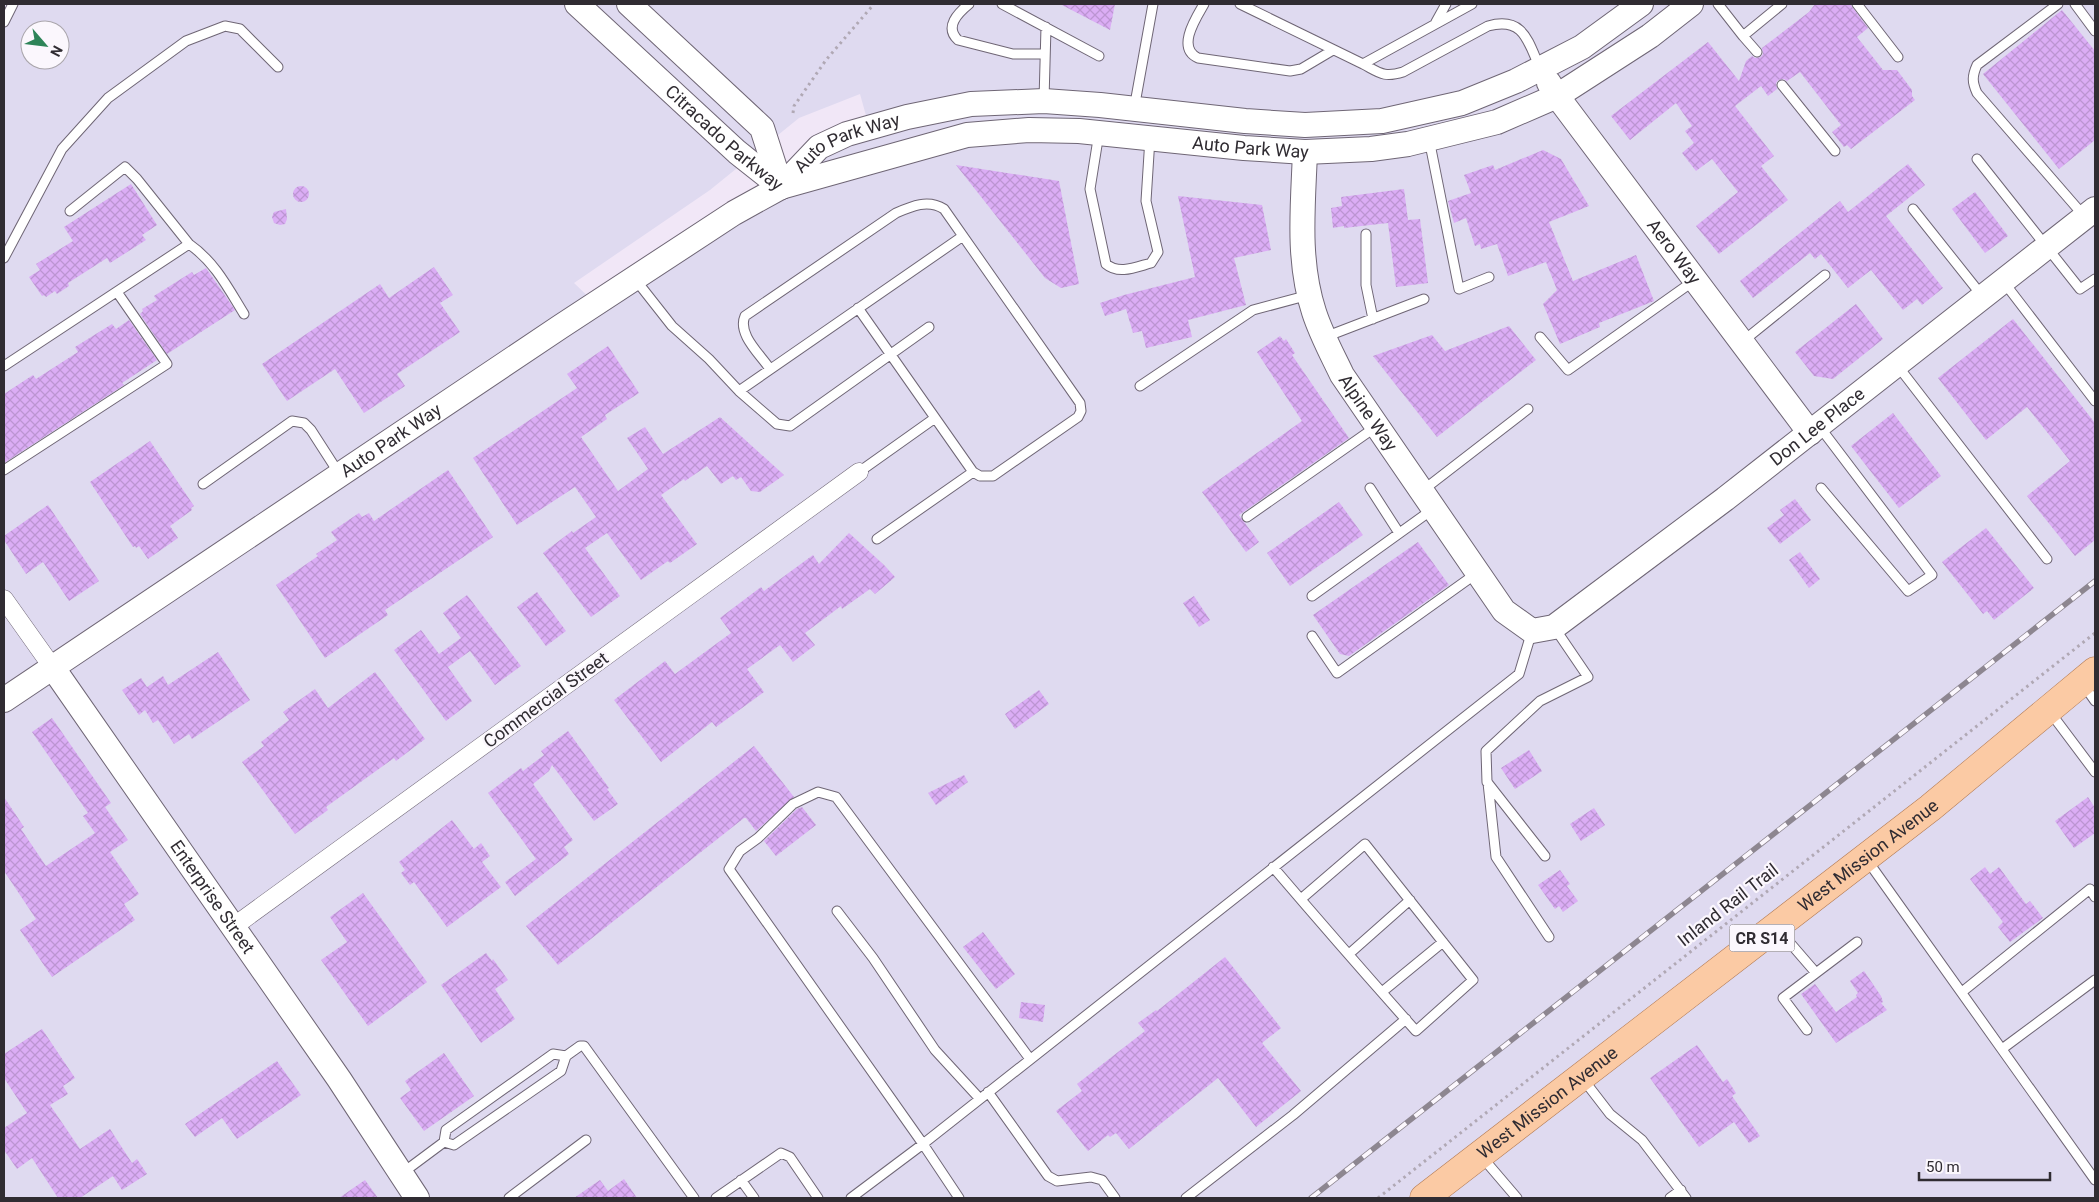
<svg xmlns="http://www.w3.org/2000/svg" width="2099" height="1202" font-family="Roboto,sans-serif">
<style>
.industrial{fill:#dfdaf0;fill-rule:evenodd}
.building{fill:url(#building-cross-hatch)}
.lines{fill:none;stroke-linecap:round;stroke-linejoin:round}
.lane-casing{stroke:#6f6675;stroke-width:11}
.street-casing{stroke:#6f6675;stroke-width:19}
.secondary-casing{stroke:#6f6675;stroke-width:26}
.primary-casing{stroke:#b37b54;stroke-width:29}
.path{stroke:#b0a8b4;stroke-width:3;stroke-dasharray:2.5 4;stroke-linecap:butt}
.lane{stroke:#fff;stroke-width:9}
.street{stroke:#fff;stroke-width:18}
.secondary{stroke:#fff;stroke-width:24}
.primary{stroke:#fbcaa4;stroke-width:28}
.rail-casing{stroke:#8d8690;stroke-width:5.5}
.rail{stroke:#fbf7fd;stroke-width:4;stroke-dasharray:11;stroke-linecap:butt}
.labels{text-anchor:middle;stroke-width:4.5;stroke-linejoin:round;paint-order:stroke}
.shield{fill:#fbf7fd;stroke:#6d696f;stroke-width:1}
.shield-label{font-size:16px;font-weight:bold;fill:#302c32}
.street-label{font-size:18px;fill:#302c32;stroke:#fbf7fd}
</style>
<defs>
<pattern id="building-cross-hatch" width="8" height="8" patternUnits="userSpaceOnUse" patternTransform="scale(1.25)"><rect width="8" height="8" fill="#dbadf5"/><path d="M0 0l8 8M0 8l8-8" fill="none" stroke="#bc95d2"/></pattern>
</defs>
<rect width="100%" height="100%" fill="#f1e7f7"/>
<path class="industrial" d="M4,4h2091v1194h-2091zM30,30h30v30h-30zM860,94l12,43 -30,12 -28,15 -218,140 -22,-21 136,-93 89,-72z"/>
<path class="building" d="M1060,4h55l-5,26z
M1815,4h35l18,24 -11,9 26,33h14l15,20v6l3,4 -64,49 -4,-4 -3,2 -12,-15 9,-7 -41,-53 -13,9 -3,-2 -6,1 -2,3 1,6 -9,7 -7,-10 -26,20 39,50 -13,10 27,34 -69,54 -23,-28 42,-34 -26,-33 -16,12 -14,-18 12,-10 -9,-12 7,-5 -16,-23 -46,37 -19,-24 97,-74 31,39 7,-20 6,-5 3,2 6,-1 2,-3 -1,-6 47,-36z
M2062,10l33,41v89l-36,29 -76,-95z
M1543,150l18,9 28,47 -40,16 24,59 63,-26 18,46 -55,22 1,4 -40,17 -17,-40 14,-14 -11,-28 -38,14 -11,-32 -16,5 -1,-5 -5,2 -9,-28 -12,5 -6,-22 23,-8 -7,-18 29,-10 2,5z
M1908,164l17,21 -39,31 57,72 -21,17 -5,-6 -14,11 -32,-40 -23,18 -27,-34 -6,5 -5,-6 -57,45 -13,-17 100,-80 8,11z
M956,165l103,16 20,103 -18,4 -16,-10z
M131,184l26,41 -15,10 4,5 -36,23 -3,-5 -39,25 1,3 -12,8 -2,-3 -9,6 -2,-2 -2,1 -13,-19 11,-7 -4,-6 37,-23 -9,-14z
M293 194a8 8 0 1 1 16 0a8 8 0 1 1-16 0Z
M1404,189l4,31 12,-1 8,64 -32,4 -8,-64 -44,5v-2l-11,2 -2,-20 11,-2 -1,-9z
M1975,192l33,44 -23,17 -33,-44z
M1178,196l84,9 9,45 -37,8 12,47 -58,15 4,17 -46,11 -4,-17 -9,2 -7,-24 -21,7 -5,-13 24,-8 71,-18z
M286,209l1,10 -2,5 -5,1 -6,-2 -2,-6 2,-5z
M434,267l19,28 -13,8 20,29 -63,42 8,12 -41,27 -29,-44 -48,32 -25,-37 118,-80 9,14z
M206,268l29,42 -68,44 -27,-40 3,-3 -1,-2 15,-9 -3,-4 38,-24 2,3z
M1856,304l27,35 -50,40 -19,-3 -19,-24z
M2013,319l82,104v117l-20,16 -48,-60 43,-35 -43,-54 -41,33 -48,-62z
M129,320l28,40 -35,23 2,2 -120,78v-69l29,-19 3,4 42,-27 -3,-5 37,-23 4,5z
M1509,326l27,34 -99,77 -64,-81 59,-21 13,16z
M1280,336l4,5 2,-2 9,14 -3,2 57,83 -110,77 20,27 -13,10 -44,-60 100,-71 -45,-69z
M608,346l31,47 -34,22 2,4 -26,18 37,54 30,-22 -21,-31 18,-11 18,27 57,-37 64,58 -24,17 -9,-1 -10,-14 -5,3 -3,-4 -12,8 -14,-18 -22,15 -1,-2 -23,16 36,49 -27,19 -2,-2 -27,19 -34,-47 -22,15 35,48 -29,21 -48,-64 29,-22 1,2 23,-16 -21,-30 -58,38 -44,-67 104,-70 -10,-14z
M1893,413l48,63 -42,32 -48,-62z
M150,441l44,65 -3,2 1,2 -22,16 8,12 -30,21 -9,-13 -3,2 -1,-2 -2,1 -43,-65z
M448,470l45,67 -108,73 3,5 -63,43 -49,-73 42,-29 -2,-2 21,-14 -6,-8 28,-19 3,4 7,-4 5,8z
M1795,499l16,21 -31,24 -13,-16 17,-13 -4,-5z
M1339,502l24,33 -73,51 -23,-33z
M48,505l51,76 -30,20 -26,-39 -17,12 -22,-34v-4z
M1986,528l48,60 -40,32 -7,-9 -4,3 -41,-52z
M849,533l35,32 11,12 -20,17 -5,-5 -28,20 -1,-3 -36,27 10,12 -22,17 -13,-17 -33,24 17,23 -48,35 -4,-5 -51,40 -47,-62 51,-39 10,13 56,-41 -11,-15 41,-31 3,4 49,-36 6,9z
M1418,542l31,43 -100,71 -9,-2 -27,-39z
M1800,552l20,27 -11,9 -20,-28z
M537,592l29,39 -20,15 -29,-39z
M467,595l54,71 -26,19 -25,-34 -22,16 24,34 -26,20 -52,-71 27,-20 18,24 22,-16 -18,-25z
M1194,596l16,24 -11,7 -16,-24z
M218,652l32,48 -58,39 -3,-5 -15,10 -16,-24 -5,3 -8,-13 -6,5 -17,-25 19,-12 6,9 16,-11 5,9z
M375,672l50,67 -29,22 -2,-3 -68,49 2,3 -33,24 -53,-72 22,-16 -3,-4 28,-22 -6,-8 32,-23 13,19z
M1039,690l10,14 -34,25 -10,-15z
M52,718l59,85 -6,4 23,33 -18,12 29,42 -15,10 11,16 -83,57 -32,-47 16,-11 -32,-48v-74l20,30 -3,2 25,37 49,-33 -12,-17 5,-3 -56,-81z
M568,731l41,57 -2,1 11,15 -24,17 -42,-56 -3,6 -16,13 40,56 -9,7 5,7 -54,42 -10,-14 31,-23 -48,-66 33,-25 2,3 21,-16 -3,-4z
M754,746l40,51 -38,34 -10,-13h-2l-186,147 -32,-39z
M1529,750l13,21 -27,18 -14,-21z
M964,775l4,7 -32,23 -8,-12z
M2088,797l7,11v25l-21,15 -19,-27z
M802,807l14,18 -40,31 -12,-15 33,-32z
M1594,808l11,17 -24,16 -11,-17z
M452,820l22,29 7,-6 9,13 -8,6 19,25 -54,40 -33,-45 -4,3 -9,-12 4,-3 -6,-8z
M1985,867l5,7 9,-7 27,37 4,-3 13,17 -33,24 -12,-15 5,-5 -33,-43z
M1560,870l10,14 -3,2 11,15 -15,11 -4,-6 -4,3 -17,-24z
M363,893l64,89 -59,44 -47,-66 26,-18 -17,-25z
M983,932l32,42 -19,15 -33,-42z
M486,953l6,8 1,-2 15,21 -13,9 20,30 -34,24 -40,-58z
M1225,957l56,71 -19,15 39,48 -45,36 -38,-49 -89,71 -13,-16 -6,4 -2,-2 -20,16 -32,-40 26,-20 -5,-7 68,-53 -7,-8 18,-13 1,1z
M1864,971l17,25 2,6 -2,1 6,7 -51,33 -35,-49 14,-10 21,28 21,-15 -1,-2 2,-2 -8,-12z
M1021,1002l24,3 -2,17 -24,-4z
M42,1029l33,49 -12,8 5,8 -18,11 30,44 30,-20 22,34 5,-4 10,15 -25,16 -9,-14 -33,22h-22l-26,-40 -15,11 -13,-19v-22l23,-15 -23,-35v-24z
M1697,1045l26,37 4,-3 9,14 -4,3 28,40 -11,7 -15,-21 -35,25 -49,-69z
M444,1053l30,43 -50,35 -24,-33 11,-8 -6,-9z
M277,1061l24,34 -64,44 -15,-21 -27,19 -10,-13z
M624,1179l13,19h-63l26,-18 8,11z
M365,1180l13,18h-39z"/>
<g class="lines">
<defs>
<path id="lane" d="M969,4c-11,9 -25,23 -11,36l55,14h32
M1002,4l97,52
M1204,4c-8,14 -28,44 -6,54l92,13 11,-2 32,-19
M1240,4l123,60 109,-60
M1718,4l25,32 39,-32
M1857,4l41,53
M2058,4l-81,61c-5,11 -5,17 0,28l107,123
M2075,4l20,27
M4,22l9,-18
M1436,22l10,-18
M1743,36l14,16
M1363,64c17,9 21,14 40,8l85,-46c36,-10 40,16 52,42
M1782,85l53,66
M1044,100l2,-73
M1134,109l19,-105
M1099,133l-9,56 16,75c13,11 30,3 45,-1l7,-11 -12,-51 4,-63
M1429,139l30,150 30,-12
M1977,159l103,130 15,-10
M1913,209l70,88
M70,211l55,-44 12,12 52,65
M1366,234v51l7,34
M4,258l58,-109 46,-51 78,-57 39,-15 15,3 38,38
M635,279l37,47 37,33 30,32 38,33 13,2 139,-99
M2003,281l92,120
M1325,337l99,-38
M1540,337l28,33 127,-90
M1742,342l83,-67
M1897,365l150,194
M4,366l185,-122c26,18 39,44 55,70
M770,369c-10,-15 -33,-35 -25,-53l151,-103c16,-7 32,-14 48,-4l136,194 1,8 -3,6 -85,59h-13l-7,-4 -115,-164
M1140,386l113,-76 56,-15
M739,391l224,-155
M1819,426l113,149 -24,16 -87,-103
M4,470l163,-106 -50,-72
M859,472l76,-54
M203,484l89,-63 12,2 7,7 29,45
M1370,488l29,45
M1422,491l106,-82
M1247,517l130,-91
M877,539l96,-67
M1312,596l121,-87
M1312,636l25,37 140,-100
M2083,684l12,17
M2050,712l45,60
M1488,783l8,74 53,80
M1545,856l-58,-74 -1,-31 54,-50 48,-24 -34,-50
M1867,860l228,320
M1273,867c47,55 95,110 143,164l57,-51 -108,-136 -64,55
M837,911l36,47 62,92 45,49
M1778,929l38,44 41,-31
M1349,954l61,-54
M1382,992l61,-50
M1962,992l128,-103 5,8
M1807,1030l-24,-32 33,-25
M2002,1049l93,-69
M566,1056l14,-10h4l110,152
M1583,1079l27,35 32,26 44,58
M988,1092l60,84 9,5 34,-4 11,3 13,18
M1482,1157l35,41
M401,1174l43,-32 2,-12 107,-76 13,2 -5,15 -107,74 -10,-3
M741,1180l13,18
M509,1198l77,-58
M716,1198l65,-45 9,4 28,41
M851,1198l72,-54 596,-470 13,-43
M959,1198l-36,-54 -194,-275 11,-18 18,-13 35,-34 25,-12 18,5 194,262
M1186,1198l107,-83 113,-96
M1670,1198l11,-8"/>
<path id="street" d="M4,599l49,69
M233,927l626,-455"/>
<g id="secondary">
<path id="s1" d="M577,4l160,148 44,35"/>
<path d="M629,4l133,124 19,59"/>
<path id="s2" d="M1549,83l8,13 253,337"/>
<path id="s3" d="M1305,152c-2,54 -8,108 9,160 7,22 18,42 28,63l162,236 28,20 22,-4 171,-128 370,-290"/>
<path id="s4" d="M781,187l38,-40 28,-13 60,-17 64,-13 73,-3 56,4 145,16 60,4 77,-4 80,-18 54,-22 66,-34 59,-43"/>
<path id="s5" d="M53,668l286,411 78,119"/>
<path id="s6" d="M4,700l556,-373 174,-114 47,-26 186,-52 62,-5 50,1 165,17 61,4 66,-3 37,-5 89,-22 60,-26 93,-60 41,-32"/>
</g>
<g id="primary">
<path id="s7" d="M1424,1198l506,-390 165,-137"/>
</g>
</defs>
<use href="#lane" class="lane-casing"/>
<use href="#street" class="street-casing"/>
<use href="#secondary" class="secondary-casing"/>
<use href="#primary" class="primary-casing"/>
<path class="path" d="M793,113l1,-7 32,-46 48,-56
M1378,1198l717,-565"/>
<use href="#lane" class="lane"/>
<use href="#street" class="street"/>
<use href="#secondary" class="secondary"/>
<use href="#primary" class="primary"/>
<defs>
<path id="rail" d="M1311,1198l784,-617"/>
</defs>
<use href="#rail" class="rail-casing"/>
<use href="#rail" class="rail"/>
</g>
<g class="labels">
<rect class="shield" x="1729.5" y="924.5" width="65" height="27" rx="4"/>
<g class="shield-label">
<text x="1762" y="944">CR S14</text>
</g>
<g class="street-label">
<text dy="6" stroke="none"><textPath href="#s1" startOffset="199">Citracado Parkway</textPath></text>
<text dy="6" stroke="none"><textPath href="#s4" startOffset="82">Auto Park Way</textPath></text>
<text dy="6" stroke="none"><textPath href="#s6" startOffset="1409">Auto Park Way</textPath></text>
<text dy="6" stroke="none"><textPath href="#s2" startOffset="210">Aero Way</textPath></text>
<text dy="6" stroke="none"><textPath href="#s3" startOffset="276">Alpine Way</textPath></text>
<text dy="6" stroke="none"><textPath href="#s3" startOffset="904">Don Lee Place</textPath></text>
<text dy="6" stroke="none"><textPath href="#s6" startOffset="466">Auto Park Way</textPath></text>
<text transform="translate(546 700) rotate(-36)" y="6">Commercial Street</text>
<text dy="6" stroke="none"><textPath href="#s7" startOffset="561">West Mission Avenue</textPath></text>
<text dy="6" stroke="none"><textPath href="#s5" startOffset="279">Enterprise Street</textPath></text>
<text transform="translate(1728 905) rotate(-38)" y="6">Inland Rail Trail</text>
<text dy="6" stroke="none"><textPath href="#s7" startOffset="156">West Mission Avenue</textPath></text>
</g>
</g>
<rect width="2099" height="1202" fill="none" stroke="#302c32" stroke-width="10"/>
<g transform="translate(45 45) rotate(118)"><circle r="24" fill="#fbf7fd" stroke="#aaa6ac"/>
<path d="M0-4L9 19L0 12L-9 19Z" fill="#2d8458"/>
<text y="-8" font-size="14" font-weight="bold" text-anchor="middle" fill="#302c32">N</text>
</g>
<path d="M1919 1172v8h131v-8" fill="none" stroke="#302c32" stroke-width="2.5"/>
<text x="1926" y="1172" font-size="15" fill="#302c32" stroke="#fbf7fd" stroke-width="4" paint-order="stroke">50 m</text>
</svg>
